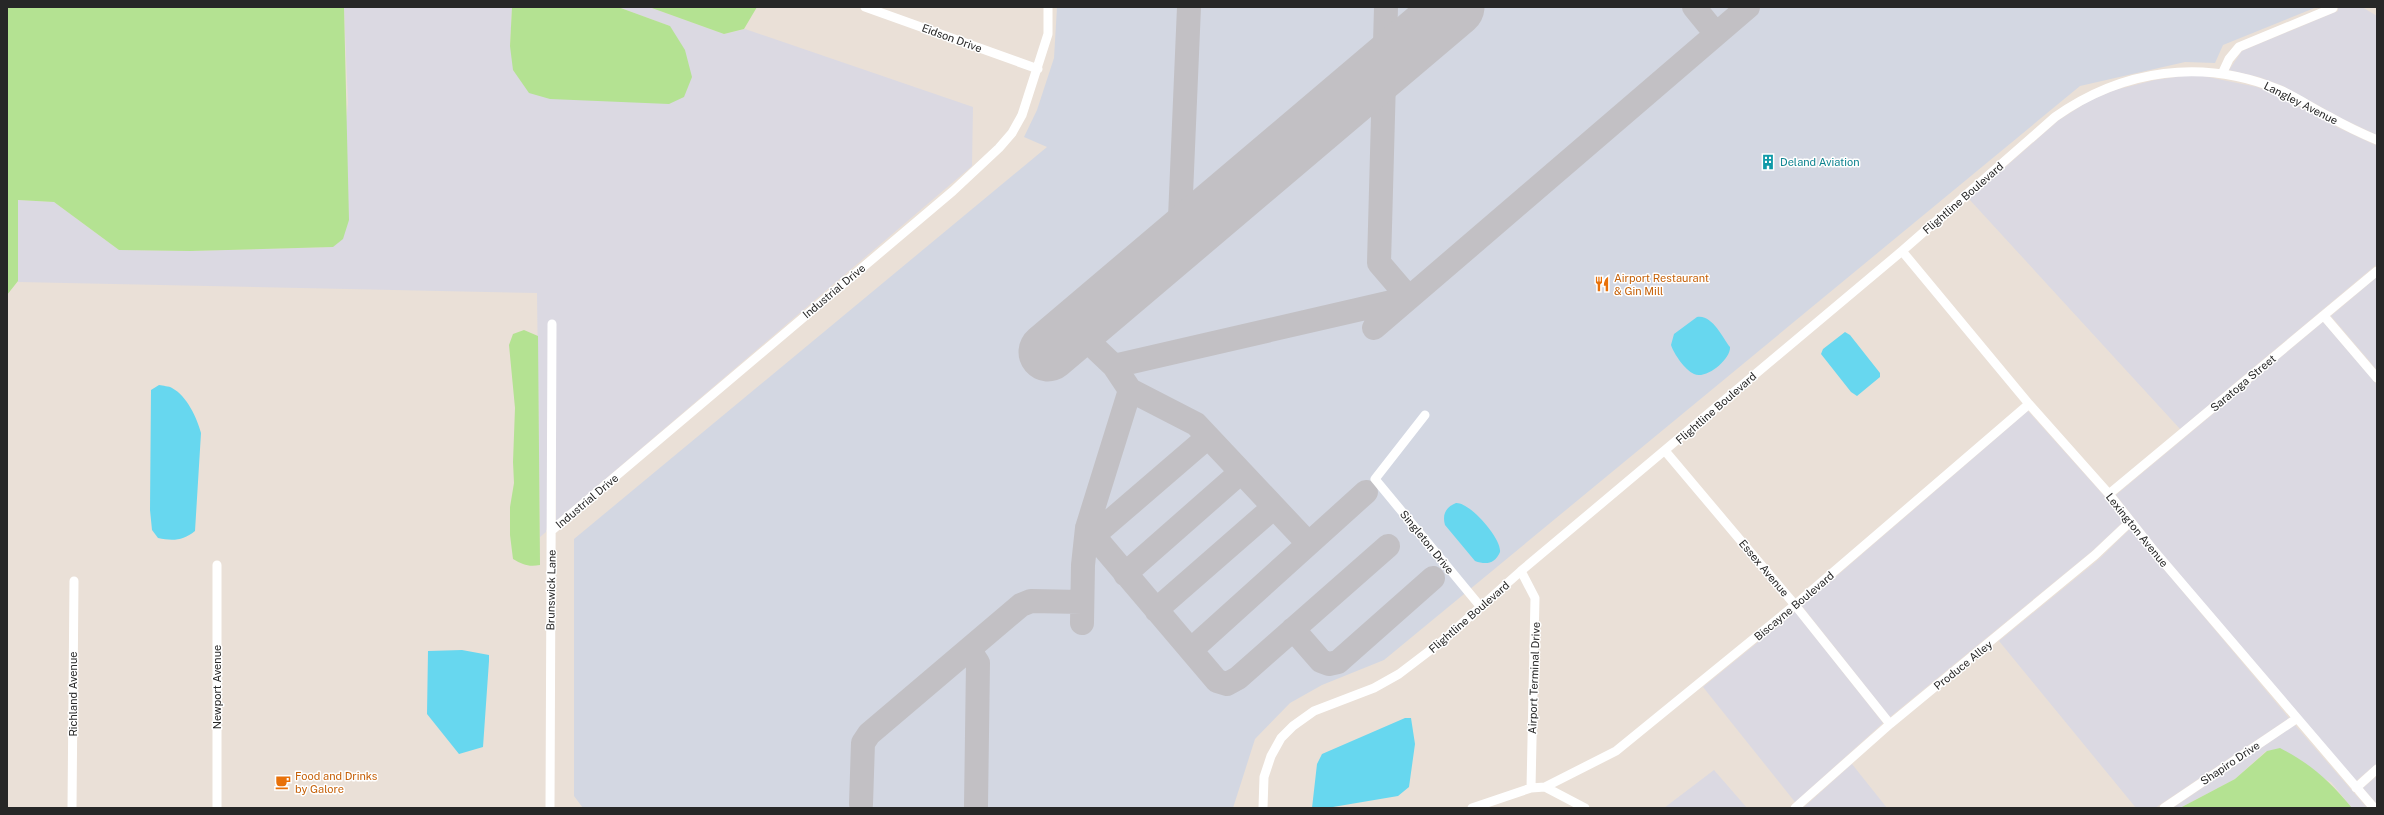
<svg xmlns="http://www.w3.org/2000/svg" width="2384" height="815" font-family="'Public Sans',sans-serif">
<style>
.industrial{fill:#dbd9e2}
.airport{fill:#d3d7e2}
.green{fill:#b4e292}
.water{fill:#67d7ef}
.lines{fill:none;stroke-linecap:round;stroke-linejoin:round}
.taxiway{stroke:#c2c0c4;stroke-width:24}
.runway{stroke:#c2c0c4;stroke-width:59}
.minor{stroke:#fff;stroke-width:9}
.labels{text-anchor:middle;stroke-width:3;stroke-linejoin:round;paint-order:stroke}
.street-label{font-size:11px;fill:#272727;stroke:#fff}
.culture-label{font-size:11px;fill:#0d838f;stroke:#fff;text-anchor:start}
.food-label{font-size:11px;fill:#c56008;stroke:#fff;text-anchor:start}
</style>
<rect width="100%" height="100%" fill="#eae0d7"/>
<path class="industrial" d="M344,7h168l-2,39 160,-20 -52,-19h31l75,27 21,-5 228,78 -1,59 -416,355v-102h-9v109l-1,4 -6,5 -3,-244 -519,-11v-82l36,2 65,48 71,1 143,-4 15,-144z
M2340,7h22l15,9v119l-34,-16 -60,-33 -24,-9 -30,-7 13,-19 96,-40v-3z
M2183,76h20l54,11 23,9 59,32 38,18v118l-197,165 -211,-230 90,-79 30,-19 26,-11 40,-10z
M2377,277v93l-46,-54z
M2323,322l54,63v378l-21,18 -198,-232 -42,-54z
M2028,411l78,87 18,23 -32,30 -202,166 -88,-111z
M2130,529l159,189 -134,90h-19l-137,-167 99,-81z
M1795,612l88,111 -88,79 -92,-115z
M2295,725l72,83h-15l-21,-26 -65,-31 -31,28 -55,29h-7z
M1852,764l35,44h-84z
M1714,770l33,38h-83z
M2377,776v28l-14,-16z"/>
<path class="airport" d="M1057,7h1260l-94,38 -8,18 -30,-1 -105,24 -696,574 -62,25 -32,18 -35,36 -22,69h-650l-9,-12v-257l473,-392 -23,-10 13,-27 17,-52z"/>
<path class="green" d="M7,7h337l5,213 -6,19 -10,8 -143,4 -71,-1 -65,-48 -36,-2v81l-11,14z
M512,7h106l52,19 15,24 7,27 -8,20 -15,7 -119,-5 -21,-6 -16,-23 -3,-24z
M649,7h108l-13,22 -20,5z
M524,330l14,6 2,229c-11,2 -17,0 -27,-6l-3,-24v-28l4,-24 -1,-21 2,-54 -6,-63 4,-11z
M2280,748c31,16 50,33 72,60h-172l55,-29 32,-28z"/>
<path class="water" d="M1697,317c15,-3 25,20 33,30 1,12 -24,33 -36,27 -9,-4 -20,-20 -23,-29l3,-11z
M1845,332l5,3 30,38v4l-23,19 -6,-4 -30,-38 2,-5z
M159,385c4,1 10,1 13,3 15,8 25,30 29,45l-6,98c-12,10 -23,10 -37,7l-6,-8 -2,-20 1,-120z
M1456,503c14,-1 46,36 44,49 -5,12 -14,13 -25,9l-30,-36c-3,-11 1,-18 11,-22z
M462,650l27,5v6l-6,86 -24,7 -32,-40 1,-63z
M1405,718h6l4,26 -6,43 -11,9 -71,12h-15l5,-44 5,-10z"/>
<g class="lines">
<path class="taxiway" d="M1694,7l22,27
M1179,241l10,-234
M1374,328l374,-321
M1075,329l39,37 295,-68 -30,-35 7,-256
M1130,390l66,34 112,119
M1087,528l130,153 10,3 11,-6 150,-132
M1093,536l115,-99
M1125,574l116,-102
M1156,610l118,-103
M1082,623l1,-58 4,-37 43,-138 -16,-24
M1293,629l28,32 8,3 9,-2 95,-84
M969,649l9,14 -2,143
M1192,649l174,-157
M861,804l2,-61 6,-9 152,-129 10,-4 51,1"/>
<path class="runway" d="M1048,352l407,-345"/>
<path class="minor" d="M865,7l173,62
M2222,74l7,-15 10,-12 94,-39
M1902,251l127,153 80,90 46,58 219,256
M2324,316l53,62
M1425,415l-50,64 105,127
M1666,452l129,153 95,119
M2109,494l268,-223
M551,531l402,-340 46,-43 13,-15 10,-18 26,-81v-27
M1521,571l14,27 -4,190
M1545,787l40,21
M2356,788l21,-19
M72,808l2,-227
M217,808v-243
M550,808l2,-484
M1263,808l1,-31 7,-21 10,-18 12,-12 21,-15 60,-23 25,-14 42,-32 80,-71 381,-320 153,-134c68,-48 148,-59 225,-27 16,7 32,18 48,26 16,9 32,17 49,24
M1472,808l59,-20 14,-1 71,-36 179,-146 234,-201
M1795,808l95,-84 205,-169 35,-33
M2164,808l132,-89"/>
</g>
<defs>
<symbol id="building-bare" viewBox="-9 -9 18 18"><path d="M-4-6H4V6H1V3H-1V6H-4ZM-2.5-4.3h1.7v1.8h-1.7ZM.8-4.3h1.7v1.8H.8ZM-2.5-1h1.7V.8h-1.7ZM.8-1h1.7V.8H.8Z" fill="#0f9aa8" stroke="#fff" stroke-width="2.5" paint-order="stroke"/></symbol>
<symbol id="restaurant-bare" viewBox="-9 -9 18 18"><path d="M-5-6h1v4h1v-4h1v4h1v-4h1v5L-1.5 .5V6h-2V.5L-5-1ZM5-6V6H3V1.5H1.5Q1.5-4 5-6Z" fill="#e8710a" stroke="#fff" stroke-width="2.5" paint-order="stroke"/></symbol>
<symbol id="cafe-bare" viewBox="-9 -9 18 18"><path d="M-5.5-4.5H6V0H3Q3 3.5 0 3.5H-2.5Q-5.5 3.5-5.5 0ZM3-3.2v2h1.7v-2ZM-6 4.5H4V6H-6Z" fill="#e8710a" stroke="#fff" stroke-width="2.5" paint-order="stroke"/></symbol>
</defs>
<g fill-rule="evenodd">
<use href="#building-bare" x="1757" y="151" width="22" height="22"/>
<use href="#restaurant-bare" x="1591" y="273" width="22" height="22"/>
<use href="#cafe-bare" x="272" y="771" width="22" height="22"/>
</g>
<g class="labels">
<g class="street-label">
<text transform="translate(952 38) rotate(20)" y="4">Eidson Drive</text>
<text transform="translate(2301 103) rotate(27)" y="4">Langley Avenue</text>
<text transform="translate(1963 198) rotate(-41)" y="4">Flightline Boulevard</text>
<text transform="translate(834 291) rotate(-40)" y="4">Industrial Drive</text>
<text transform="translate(2243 383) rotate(-40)" y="4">Saratoga Street</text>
<text transform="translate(1716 408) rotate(-41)" y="4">Flightline Boulevard</text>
<text transform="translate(587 501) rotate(-40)" y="4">Industrial Drive</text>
<text transform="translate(2137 530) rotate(51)" y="4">Lexington Avenue</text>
<text transform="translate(1427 542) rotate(51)" y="4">Singleton Drive</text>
<text transform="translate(1764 568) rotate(50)" y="4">Essex Avenue</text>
<text transform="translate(551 590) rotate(-89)" y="4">Brunswick Lane</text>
<text transform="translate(1794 606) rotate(-40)" y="4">Biscayne Boulevard</text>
<text transform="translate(1469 617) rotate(-41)" y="4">Flightline Boulevard</text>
<text transform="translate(1963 665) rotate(-39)" y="4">Produce Alley</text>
<text transform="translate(1534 678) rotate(-88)" y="4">Airport Terminal Drive</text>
<text transform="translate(217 687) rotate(-90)" y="4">Newport Avenue</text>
<text transform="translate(73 694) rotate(-90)" y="4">Richland Avenue</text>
<text transform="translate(2230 763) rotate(-34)" y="4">Shapiro Drive</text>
</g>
<g class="culture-label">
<text x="1780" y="166">Deland Aviation</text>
</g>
<g class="food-label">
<text x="1614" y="282">Airport Restaurant<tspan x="1614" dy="13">&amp; Gin Mill</tspan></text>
<text x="295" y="780">Food and Drinks<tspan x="295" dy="13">by Galore</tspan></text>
</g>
</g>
<rect width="2384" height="815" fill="none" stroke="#272727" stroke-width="16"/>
</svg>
